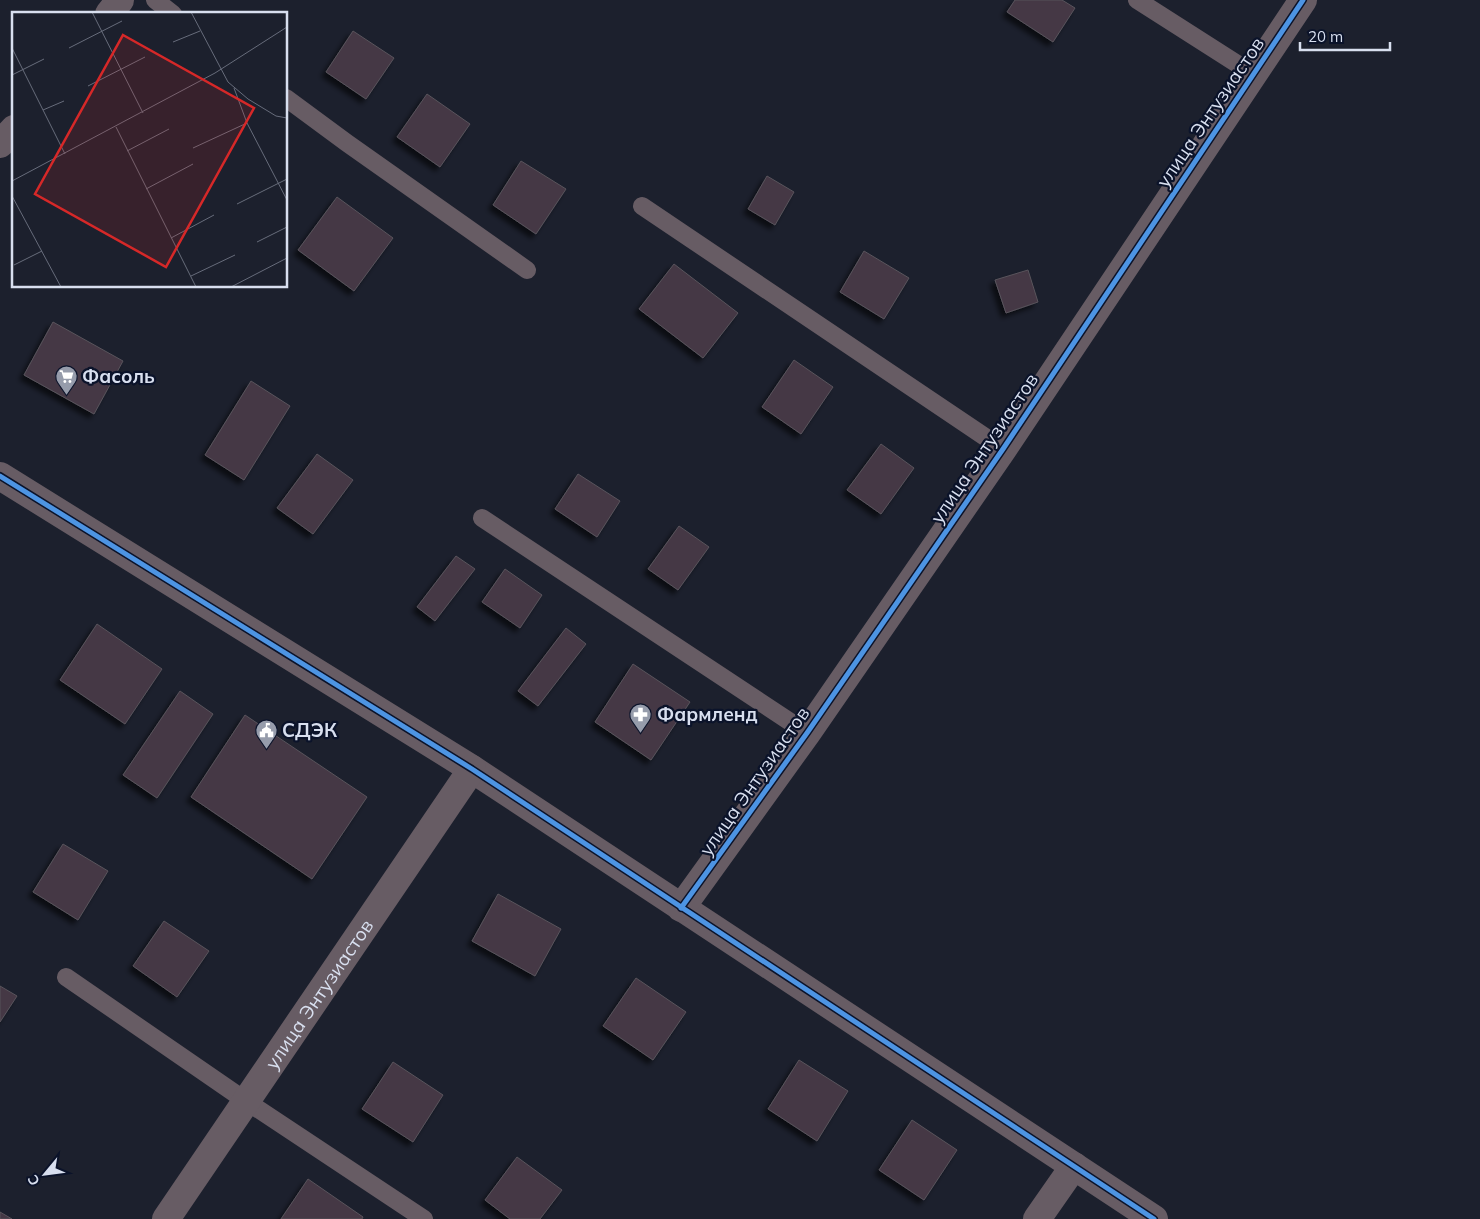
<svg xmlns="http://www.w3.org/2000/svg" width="1480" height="1219" font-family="Mulish,sans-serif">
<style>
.building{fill:#443744;stroke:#59545c;filter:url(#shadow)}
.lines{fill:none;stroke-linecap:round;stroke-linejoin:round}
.service{stroke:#675c64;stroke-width:18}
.minor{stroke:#675c64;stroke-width:28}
.cycleway-casing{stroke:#0b132a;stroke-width:8}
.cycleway{stroke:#4d94e3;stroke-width:5}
.labels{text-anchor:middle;stroke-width:4.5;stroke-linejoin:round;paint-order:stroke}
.street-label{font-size:19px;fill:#d8dfef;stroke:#0b132a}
.poi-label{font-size:19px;font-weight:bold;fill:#d8dfef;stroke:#0b132a;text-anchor:start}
.inset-road{fill:none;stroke:#676c7b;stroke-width:1}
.view{fill:#d62828;fill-opacity:0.15;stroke:#d62828;stroke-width:2.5}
.inset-edge{fill:none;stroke:#d8dfef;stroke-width:2.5}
</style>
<defs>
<filter id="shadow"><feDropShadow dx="-4.5" dy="4.5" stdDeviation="2.5" flood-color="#0009"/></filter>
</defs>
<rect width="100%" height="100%" fill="#1c202d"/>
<path class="building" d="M1015,0h47l13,8 -22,34 -46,-30z
M353,31l41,27 -28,41 -40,-27z
M427,94l43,30 -30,43 -43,-30z
M521,161l45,28 -30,45 -43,-29z
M767,176l27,16 -19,33 -27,-16z
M337,197l56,41 -39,53 -56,-41z
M864,251l45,27 -25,41 -44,-27z
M674,264l64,49 -35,45 -64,-49z
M1028,270l10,32 -32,11 -11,-33z
M53,322l70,39 -29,53 -70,-39z
M794,360l39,27 -32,47 -39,-27z
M251,381l39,25 -46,74 -39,-25z
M881,444l33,24 -33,46 -34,-24z
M317,454l36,26 -40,54 -36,-26z
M578,474l42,27 -23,36 -42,-28z
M679,526l30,21 -31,43 -30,-21z
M456,556l19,13 -40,52 -18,-14z
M505,569l37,26 -22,33 -38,-26z
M97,624l65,45 -37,55 -65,-44z
M566,628l20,16 -48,62 -20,-15z
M633,664l57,38 -39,58 -56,-38z
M180,691l33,23 -56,84 -34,-23z
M245,715l122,82 -55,82 -121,-82z
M63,844l45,27 -30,49 -45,-28z
M498,894l63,35 -26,47 -63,-35z
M164,921l45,30 -32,46 -44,-31z
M636,978l50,34 -33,48 -50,-34z
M0,986l17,10 -17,26z
M799,1060l49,31 -31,50 -49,-32z
M393,1062l50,33 -30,47 -51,-33z
M912,1120l45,30 -33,50 -45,-30z
M517,1157l45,33 -22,29h-30l-25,-19z
M308,1179l55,38 -1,2h-81z
M0,1212l12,7h-12z"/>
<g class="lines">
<path class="service" d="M155,0l18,14
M1137,0l116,74
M286,98l61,45 180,127
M642,206l361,243
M482,518l325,215
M66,977l180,124 178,118"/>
<g class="minor">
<path d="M109,14l11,-14"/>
<path d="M0,144l14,-15"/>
<path d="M0,476l472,293 682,450"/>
<path d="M681,908l126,-175 196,-284 300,-449"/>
<path id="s1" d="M166,1219l306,-450"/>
<path d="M1037,1219l37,-53"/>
</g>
<defs>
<path id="cycleway" d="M0,476l472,293 682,450
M681,908l126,-175 196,-284 300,-449"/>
</defs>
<use href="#cycleway" class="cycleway-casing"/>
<use href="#cycleway" class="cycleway"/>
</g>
<defs>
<symbol id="supermarket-pin" viewBox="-11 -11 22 30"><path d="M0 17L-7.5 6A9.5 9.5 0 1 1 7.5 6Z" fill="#969cab" stroke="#0b132a"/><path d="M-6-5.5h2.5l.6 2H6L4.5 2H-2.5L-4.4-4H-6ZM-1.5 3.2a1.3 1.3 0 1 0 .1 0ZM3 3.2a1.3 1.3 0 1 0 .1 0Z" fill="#fff"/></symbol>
<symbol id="pharmacy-pin" viewBox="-11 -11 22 30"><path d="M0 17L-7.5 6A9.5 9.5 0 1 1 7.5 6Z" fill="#969cab" stroke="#0b132a"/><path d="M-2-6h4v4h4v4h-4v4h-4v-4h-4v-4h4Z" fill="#fff"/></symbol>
<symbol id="civic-pin" viewBox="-11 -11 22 30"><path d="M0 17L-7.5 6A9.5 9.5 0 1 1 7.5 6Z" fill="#969cab" stroke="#0b132a"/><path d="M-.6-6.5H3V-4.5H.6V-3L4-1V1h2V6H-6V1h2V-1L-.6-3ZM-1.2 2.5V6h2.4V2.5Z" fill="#fff"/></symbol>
</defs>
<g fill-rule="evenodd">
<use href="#supermarket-pin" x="54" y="364" width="25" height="34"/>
<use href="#pharmacy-pin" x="628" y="702" width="25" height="34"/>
<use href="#civic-pin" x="254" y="718" width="25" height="34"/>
</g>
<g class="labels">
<g class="street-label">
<text transform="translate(1210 112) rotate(-56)" y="7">улица Энтузиастов</text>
<text transform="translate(984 448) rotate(-56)" y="7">улица Энтузиастов</text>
<text transform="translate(754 781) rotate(-55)" y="7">улица Энтузиастов</text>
<text dy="7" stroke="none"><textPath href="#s1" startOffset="272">улица Энтузиастов</textPath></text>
</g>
<g class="poi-label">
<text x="82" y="383">Фасоль</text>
<text x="657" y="721">Фармленд</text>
<text x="282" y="737">СДЭК</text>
</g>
</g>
<g transform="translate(12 12)">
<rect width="275" height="275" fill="#1c202d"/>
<path class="inset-road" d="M80,0l51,101M179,0l37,70 20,17 28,17 11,2M161,30l27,-11M0,36l53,106M57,36l53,-27M0,63l32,-16M76,74l57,-29M222,76l13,35 40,77M31,98l21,-9M104,115l80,160M181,136l54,-25M115,139l42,-22M0,169l203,-108 72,-46M134,177l47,-25M0,184l49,91M225,192l50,-25M159,226l43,-23M245,230l30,-15M2,253l28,-14M179,264l44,-21M219,275l56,-29"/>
<path class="view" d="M111,23l131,73 -88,159 -131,-73z"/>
<rect width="275" height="275" class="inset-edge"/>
</g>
<g transform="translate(45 1174) rotate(241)" stroke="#0b132a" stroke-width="4" paint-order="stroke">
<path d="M0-4L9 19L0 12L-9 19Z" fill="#d8dfef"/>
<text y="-8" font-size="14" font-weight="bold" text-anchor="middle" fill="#d8dfef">С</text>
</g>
<path d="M1300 42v8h90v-8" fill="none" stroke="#d8dfef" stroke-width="2.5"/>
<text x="1308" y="42" font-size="15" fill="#d8dfef" stroke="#0b132a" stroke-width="4" paint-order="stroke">20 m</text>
</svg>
